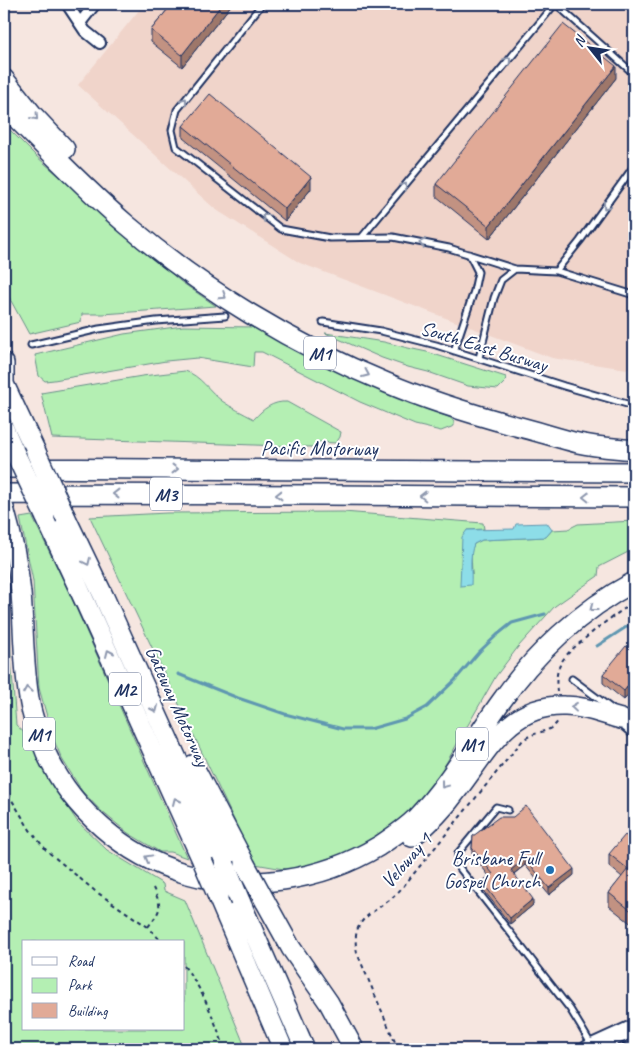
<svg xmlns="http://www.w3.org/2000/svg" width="638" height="1053" font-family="Caveat,sans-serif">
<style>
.built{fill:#f0d4ca}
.green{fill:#b4efb3;stroke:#688f88;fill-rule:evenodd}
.water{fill:#8ddde8;stroke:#5f97b1}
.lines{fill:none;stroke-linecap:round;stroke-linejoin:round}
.stream{stroke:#5f97b1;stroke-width:3}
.lane-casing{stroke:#1b2f5e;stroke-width:9}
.street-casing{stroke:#1b2f5e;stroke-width:14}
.secondary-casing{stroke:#1b2f5e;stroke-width:18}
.primary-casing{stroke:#1b2f5e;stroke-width:20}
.highway-casing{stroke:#1b2f5e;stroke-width:22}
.path{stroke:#1b2f5e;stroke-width:2;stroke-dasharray:4 4;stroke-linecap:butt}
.lane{stroke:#fff;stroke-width:5}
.street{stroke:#fff;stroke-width:10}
.secondary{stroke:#fff;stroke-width:14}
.primary{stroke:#fff;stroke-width:16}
.highway{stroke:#fff;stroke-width:19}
.highway-bridge-casing{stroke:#1b2f5e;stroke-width:22;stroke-linecap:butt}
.highway-bridge{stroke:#fff;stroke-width:19}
.wall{fill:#c29282;stroke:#1b2f5e}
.shaded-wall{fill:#9e776a;stroke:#1b2f5e}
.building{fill:#e1aa97;stroke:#1b2f5e}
.oneway{stroke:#8d97ae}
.poi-dot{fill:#1f6fb2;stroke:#fff;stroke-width:2}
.labels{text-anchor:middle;stroke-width:4;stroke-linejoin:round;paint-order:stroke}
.shield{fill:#fff;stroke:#5f6d8e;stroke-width:1}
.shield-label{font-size:19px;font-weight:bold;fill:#1b2f5e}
.street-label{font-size:20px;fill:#1b2f5e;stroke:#fff}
.poi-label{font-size:20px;fill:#1b2f5e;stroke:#fff;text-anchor:end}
</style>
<rect width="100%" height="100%" fill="#f6e6e0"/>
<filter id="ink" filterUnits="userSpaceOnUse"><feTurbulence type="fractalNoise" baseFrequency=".02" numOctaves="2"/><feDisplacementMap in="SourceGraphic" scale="10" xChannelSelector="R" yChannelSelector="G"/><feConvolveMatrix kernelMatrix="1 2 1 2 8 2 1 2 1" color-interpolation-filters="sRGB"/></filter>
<g filter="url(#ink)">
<path class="built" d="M144,4h473l17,14v352l-82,-12 -252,-95 -85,-54 -137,-124z"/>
<path class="green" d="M4,124l32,32 144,125 36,25 -113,8h-21l-1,8 -52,12 -25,-46z
M183,326l72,1 74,39 72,33 50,19 3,4v4l-13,5 -26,-6 -55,-23 -98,-50h-8l-1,15 -56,-9 -31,3 -112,19 -9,1 -6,-5 -4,-21 89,-21z
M325,333l59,9 24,6 19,4 79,25 -1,5 -7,7 -30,-3 -40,-14 -20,-5 -26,-9z
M185,371c15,4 25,21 37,30 10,7 21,12 32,18 9,-10 19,-18 33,-17l54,30 -1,5 -4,6 -19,-1 -5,5 -260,-9 -11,-45 101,-17z
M343,512l140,11 1,6 -17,1 5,44 -1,-23 3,-7 8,-4 64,-3 6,-7 16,-1 10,-5 56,-3v28l-35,18 -1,9 -43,30 -37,41 -22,29 -63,110 -21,26 -22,17 -30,18 -59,25 -46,-8 -165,-347 77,-4z
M32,516l36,74 119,268 -17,-6h-10l-32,-19 -27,-22 -19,-20 -20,-32 -9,-21 -14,-50 -6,-107 -13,-63z
M4,560l4,31 3,69 5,65 13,12 19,42 29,42 30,29 56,34 1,7 21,9 61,149h-242zM24,942h160v87h-160z"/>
<path class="water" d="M547,523l5,7 -6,7 -64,3 -8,4c-5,12 -2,27 -3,41l-11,1 2,-49 5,-7 47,-1 2,-5z"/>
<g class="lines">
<path class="stream" d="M597,646l37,-24
M178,674l60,24 47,16 58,15h27l35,-10 22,-12 28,-27 24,-28 18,-17 15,-12 33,-9"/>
<defs>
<path id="lane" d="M262,4l-85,106 -5,20 4,17 105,82 49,9 63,-1 56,11 66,21 41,2 24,-30 54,-75
M556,4l78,70
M362,237l193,-233
M556,271l78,24
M323,322l58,9 55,14 128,41 70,20
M31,345l68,-16 57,-8 69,-5
M454,351l20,-60 4,-19 -9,-18
M479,358l15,-60 7,-18 14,-11
M572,679l40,30
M508,810l-12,-3 -38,46v13l112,143 11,18 10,17"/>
<path id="street" d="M67,4l18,27 15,12
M80,23l15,-19"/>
<path id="secondary" d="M621,719l13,11"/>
<path id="primary" d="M588,1049l46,-21
M631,1049l3,-1"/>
<path id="highway" d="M4,79l29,36 32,34
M4,106c40,40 79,81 122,118 77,66 168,121 261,159 42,18 85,31 129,43 21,5 41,12 62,17 18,4 38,5 56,7
M4,363v22
M4,384l32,68
M4,429l10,22
M4,468l630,4
M4,494l323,1 307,2
M4,508c8,28 14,56 17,85 3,37 2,75 9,111 3,17 10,33 16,49 25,56 79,103 138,120 65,19 137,8 195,-27 13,-9 26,-17 37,-28 33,-34 56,-76 84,-115 34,-49 81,-93 134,-121
M45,516l41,88 117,258
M66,518l38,79 121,268
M193,765l52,99
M412,837c19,-14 34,-31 47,-49 30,-39 51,-84 106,-82 20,0 37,8 56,13
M218,897l65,152
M240,901l65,148
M265,901l26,47 38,55 25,46"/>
</defs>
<use href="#lane" class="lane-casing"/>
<use href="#street" class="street-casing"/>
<use href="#secondary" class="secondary-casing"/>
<use href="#primary" class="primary-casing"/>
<use href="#highway" class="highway-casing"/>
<path class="path" d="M557,692c-1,-10 -1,-19 3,-27 4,-9 13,-17 21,-23 17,-15 34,-28 53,-39
M4,787l26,43 17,21 48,40 53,36 14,15
M148,927c13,-18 15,-18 5,-39
M184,966c20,25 30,54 41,83
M398,1049l-41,-96c-6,-31 9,-36 31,-52 6,-4 10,-9 14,-13l121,-148c13,-10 27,-6 35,-19"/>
<use href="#lane" class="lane"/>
<use href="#street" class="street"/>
<use href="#secondary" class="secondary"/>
<use href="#primary" class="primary"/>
<use href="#highway" class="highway"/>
<defs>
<path id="highway-bridge" d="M14,451l31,65
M36,452l30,66
M203,862l15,35
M245,864l20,37
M225,865l15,36"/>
</defs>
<use href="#highway-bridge" class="highway-bridge-casing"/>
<use href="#highway-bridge" class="highway-bridge"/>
</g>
<path class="wall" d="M172,4h60l-50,63 -31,-25v-12z
M616,78l-127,161 -53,-43v-12z
M183,126l128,63 -26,32 -102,-83z
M634,643v45l-10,12 -21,-17v-9l27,-25z
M473,836l101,39 -25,20 -24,-30 -11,9 19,31 -23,19 -28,-36v-6l7,-6 -17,-22v-6z
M634,842v84l-25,-20v-13l13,-16 -13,-11v-12z"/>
<path class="shaded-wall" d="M222,4h10l-50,63v-12z
M616,66v12l-127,161v-13z
M311,177v12l-26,32v-12z
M634,678v10l-10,12v-9z
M525,858v7l-14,11v-6z
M574,869v6l-25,20v-7z
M533,899v6l-23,19v-6z"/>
<path class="building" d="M172,4h50l-40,51 -31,-25z
M563,24l53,42 -127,160 -53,-42z
M210,94l101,83 -26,32 -102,-83z
M634,643v35l-10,13 -21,-17 23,-28 4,3z
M526,806l48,63 -25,19 -24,-30 -14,12 22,29 -23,19 -28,-36 11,-8 -21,-26 1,-12 26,-19h14z
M625,835l9,7v71l-25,-20 19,-24 -19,-15z"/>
<defs><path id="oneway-chevron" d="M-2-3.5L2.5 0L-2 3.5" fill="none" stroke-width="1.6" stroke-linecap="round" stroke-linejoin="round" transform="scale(1.25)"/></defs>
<g class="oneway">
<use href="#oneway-chevron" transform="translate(508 60) rotate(-50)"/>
<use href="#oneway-chevron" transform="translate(184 101) rotate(-51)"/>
<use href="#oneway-chevron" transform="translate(35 117) rotate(48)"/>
<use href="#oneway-chevron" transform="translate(404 186) rotate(-50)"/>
<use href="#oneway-chevron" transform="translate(606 206) rotate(126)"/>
<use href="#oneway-chevron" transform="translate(265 217) rotate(-142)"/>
<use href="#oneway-chevron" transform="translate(422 243) rotate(-169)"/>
<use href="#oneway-chevron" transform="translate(223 296) rotate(33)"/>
<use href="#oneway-chevron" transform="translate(366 374) rotate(24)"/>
<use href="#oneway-chevron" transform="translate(175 469)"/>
<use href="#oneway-chevron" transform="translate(116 494) rotate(-180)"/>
<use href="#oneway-chevron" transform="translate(279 495) rotate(-180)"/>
<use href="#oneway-chevron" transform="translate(423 496) rotate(-179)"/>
<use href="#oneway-chevron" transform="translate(586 497) rotate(-179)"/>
<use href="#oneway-chevron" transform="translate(87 562) rotate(65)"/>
<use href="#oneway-chevron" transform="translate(593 608) rotate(142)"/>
<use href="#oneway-chevron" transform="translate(109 653) rotate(-114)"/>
<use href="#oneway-chevron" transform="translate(27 690) rotate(-99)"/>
<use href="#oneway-chevron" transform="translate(574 707) rotate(-174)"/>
<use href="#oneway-chevron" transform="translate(155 709) rotate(66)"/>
<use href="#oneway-chevron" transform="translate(444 785) rotate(127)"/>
<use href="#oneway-chevron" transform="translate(176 801) rotate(-114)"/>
<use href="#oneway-chevron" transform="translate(148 858) rotate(-151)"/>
</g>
</g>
<circle class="poi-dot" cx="550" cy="870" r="5"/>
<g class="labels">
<g class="shield">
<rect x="304" y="336.5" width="32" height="33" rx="4"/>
<rect x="150" y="477.5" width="32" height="33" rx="4"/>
<rect x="109" y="672.5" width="32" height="33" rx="4"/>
<rect x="23" y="717.5" width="32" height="33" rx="4"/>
<rect x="456" y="727.5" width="32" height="33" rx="4"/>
</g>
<g class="shield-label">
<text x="320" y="360">M1</text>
<text x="166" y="501">M3</text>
<text x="125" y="696">M2</text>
<text x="39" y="741">M1</text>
<text x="472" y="751">M1</text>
</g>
<g class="street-label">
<text transform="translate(484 346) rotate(17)" y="7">South East Busway</text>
<text x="319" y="455">Pacific Motorway</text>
<text transform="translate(178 706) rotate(66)" y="7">Gateway Motorway</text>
<text transform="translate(406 860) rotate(-49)" y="7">Veloway 1</text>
</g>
<g class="poi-label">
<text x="540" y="865">Brisbane Full<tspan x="540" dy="23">Gospel Church</tspan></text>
</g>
</g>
<rect width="638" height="1053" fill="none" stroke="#fff" stroke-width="20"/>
<rect x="10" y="10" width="618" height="1033" fill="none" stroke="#1b2f5e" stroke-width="2" filter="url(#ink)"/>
<rect x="22" y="940" width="162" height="90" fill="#ffffff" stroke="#a4acbf"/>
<rect x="32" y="957" width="25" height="8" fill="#ffffff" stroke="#a4acbf"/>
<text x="68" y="966" font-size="15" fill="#1b2f5e">Road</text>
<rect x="32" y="978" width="25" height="15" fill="#b4efb3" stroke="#a4acbf"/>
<text x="68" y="990" font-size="15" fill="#1b2f5e">Park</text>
<rect x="32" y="1003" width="25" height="15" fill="#e1aa97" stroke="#a4acbf"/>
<text x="68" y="1016" font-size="15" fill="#1b2f5e">Building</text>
<g transform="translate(590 48) rotate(300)" stroke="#ffffff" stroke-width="4" paint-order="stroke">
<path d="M0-4L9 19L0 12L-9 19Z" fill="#1b2f5e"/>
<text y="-8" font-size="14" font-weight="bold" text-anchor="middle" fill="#1b2f5e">N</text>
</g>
</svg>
